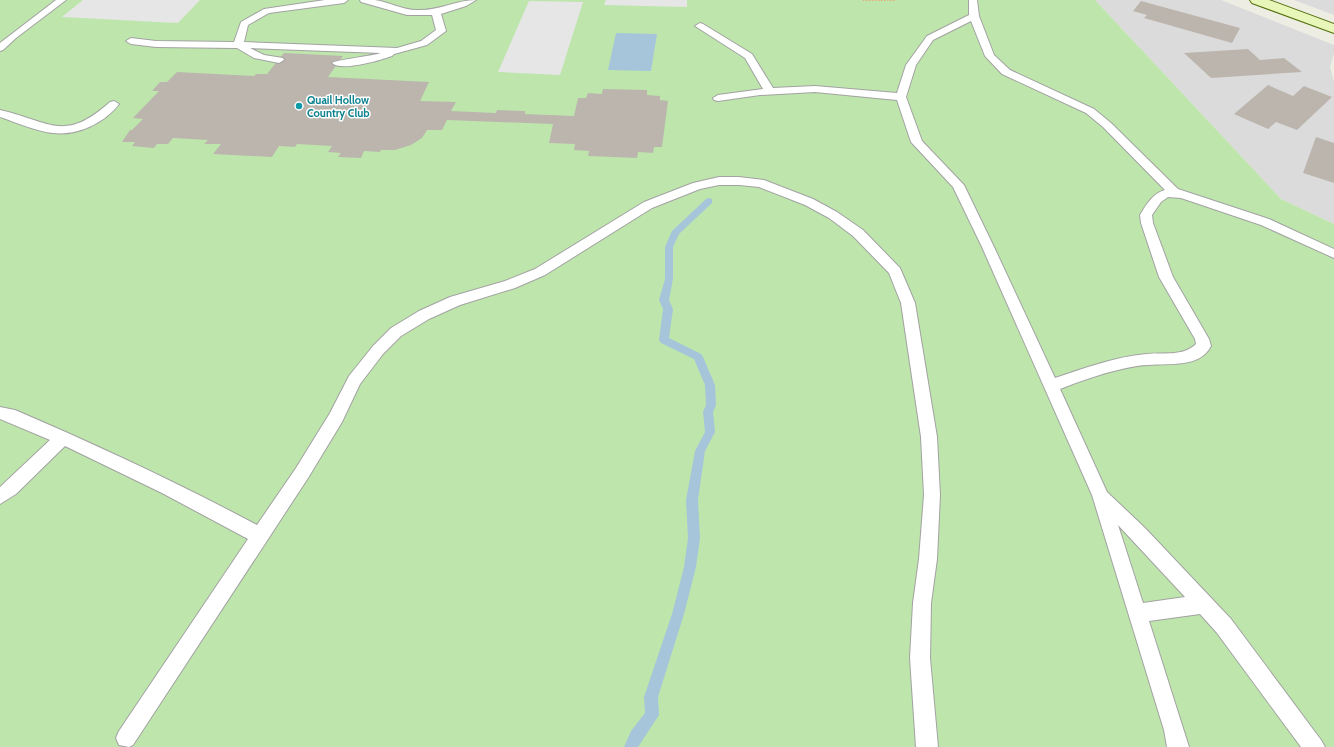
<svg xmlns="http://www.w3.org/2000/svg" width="1334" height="747" font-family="Cabin,sans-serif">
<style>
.residential{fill:#dcdbdb}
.grass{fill:#bee6ac}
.parking{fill:#e6e6e6}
.water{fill:#a6c5da}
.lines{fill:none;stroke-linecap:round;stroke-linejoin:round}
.stream{fill:#a6c5da;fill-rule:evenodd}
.building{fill:#bbb5ae}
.lane-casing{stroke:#a2a2a2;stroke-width:2}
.secondary-casing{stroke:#526f0a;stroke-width:2}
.path{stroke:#f39671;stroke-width:1.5;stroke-dasharray:1.5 1.5;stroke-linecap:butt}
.lane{fill:#fff;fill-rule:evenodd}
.secondary{fill:#e8f6ba;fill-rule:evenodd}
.culture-dot{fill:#0f9aa8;stroke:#fff;stroke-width:1.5}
.labels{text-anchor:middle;stroke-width:3;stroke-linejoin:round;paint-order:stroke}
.far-culture-label{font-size:11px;font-weight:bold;fill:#0d838f;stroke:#fff;text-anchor:start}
</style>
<rect width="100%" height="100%" fill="#eeede4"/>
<path class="residential" d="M1095,0h126l113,45v8l-4,14 4,15v142l-53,-25z
M1294,0h40v15z"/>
<path class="grass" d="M0,0h1095l186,199 53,25v523h-1334z"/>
<path class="parking" d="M83,0h117l-22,23 -116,-6z
M606,0h81v7l-83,-2z
M529,1l54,1 -23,73 -62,-3z"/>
<path class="water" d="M616,33l41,1 -6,37 -43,-1z"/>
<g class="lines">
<path class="stream" d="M709,198l3,1v4l-33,31 -6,13v32l-4,21 4,9 -4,29 32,16 2,3 12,28 1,20 -3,7 2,20 -10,19 -7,49 2,38 -4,29 -12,47 -26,83 1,18 -21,32h-14l7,-16 14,-18 -1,-16 28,-83 12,-47 4,-29 -2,-38 9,-49 10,-19 -2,-20 3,-7 -1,-20 -11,-26 -33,-16 -2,-3 4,-31 -4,-9 6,-21v-32l7,-16 34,-32z"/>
</g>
<path class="building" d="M1141,1l99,27 -8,15 -88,-25 3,-3 -14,-4z
M1248,49l12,11 24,-2 18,14 -91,6 -27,-25z
M284,53l59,3 -15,21 101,5 -9,19 36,1 -5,9 45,2 1,-3 26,1h2v3l49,2 4,-18h8l2,-5 14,1 1,-5 44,1v5l13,1v4l8,1 -6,46h-8l-1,6 -15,-1 -1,6 -49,-2 1,-5 -15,-1 1,-6 -26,-1 4,-19 -106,-4 -5,10h-15l-5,8 -11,7 -16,5h-14l-1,2 -16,-1 -3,7 -23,-1 3,-4 -13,-1 4,-6 -35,-2 -2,3 -16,-1 -7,11 -59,-3 8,-10h-17l4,-4 -35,-2 -5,6h-11l-3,4 -22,-2 3,-4h-13l8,-12h2l11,-11 -10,-1 26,-27h-7l8,-9h7l10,-10 77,4 2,-2h11z
M1268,85l25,11 11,-10 28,11 -35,33 -21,-8 -8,7 -34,-15z
M1316,137l18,6v40l-31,-10z"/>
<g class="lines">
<defs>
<path id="lane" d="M56,0h10l-50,38 -13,12 -3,1v-8z
M325,0h23l-4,3 -75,10 -21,12 -4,17 153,6 24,-7 15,-11 -4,-15h-25l-46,-13 -1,-2c5,0 10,0 15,0 14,2 27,10 42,10 22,1 39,-10 59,-10l-10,6 -25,8 5,17 -19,14 -33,9 -2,2c-11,4 -51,16 -60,7 3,-3 40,-7 49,-10l-131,-5 14,7 19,3 1,2 -5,3 -25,-5 -17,-10 -81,-1 -25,-3 -5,-3 5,-3 25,3 78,1 7,-20 23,-13z
M969,0h8l2,16 15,39 16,15 84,39 17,14 67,66 91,30 65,30v9l-73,-33 -80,-27 -13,-1 -7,5 -9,13 1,8 20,54 36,62 2,7c-11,22 -41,17 -62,19 -9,0 -18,2 -27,4 -22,5 -42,12 -62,20l47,103 38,36 86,91 90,121 4,7h-24l-84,-114 -17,-19 -51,7 40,126h-22l-3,-17 -72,-235 -110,-248 -29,-60 -42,-45 -14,-42 -82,-8 -55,3 -42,6 -4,-1 -1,-2 5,-3 45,-6 -18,-31 -50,-32 5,-3 3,1 49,30 21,34 42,-2 82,7 9,-28 21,-29 42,-21zM971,21l14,35 17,18 84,39 17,14 62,63c-12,3 -19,15 -25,25l1,8 18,54 36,62 1,5c-13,13 -33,8 -50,10 -31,3 -61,14 -91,24l-61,-131 -30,-62 -42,-44 -16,-44 10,-32 17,-25zM1118,525l67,72 -42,6z
M114,101l5,3c-14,19 -42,32 -66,29 -15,-1 -38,-11 -53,-16v-7c51,12 64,33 110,-8z
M719,177h20l25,3 49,19 24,13 26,18 37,38 15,35 22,134 3,58 -3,64 -6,44 -1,55 8,89h-22l-6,-89 3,-55 6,-44 5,-64 -3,-58 -20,-134 -12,-30 -36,-37 -24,-18 -24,-13 -46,-18 -20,-2h-20l-19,4 -48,19 -107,67 -30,13 -55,17 -31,14 -28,17 -18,18 -23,30 -18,38 -34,56 -175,267 -4,2 -10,-2 -3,-7 3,-7 129,-192 -86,-46 -97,-47 -49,48 -16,10v-17l50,-47 -50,-21v-12l15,3c82,35 163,73 242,115l39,-57 34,-55 19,-37 24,-30 18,-18 28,-17 31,-14 55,-16 30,-12 109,-67 49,-19z"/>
<path id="secondary" d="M1250,0h19l65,24v9l-82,-30z"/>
</defs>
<use href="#lane" class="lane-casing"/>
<use href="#secondary" class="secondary-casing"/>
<path class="path" d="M863,0h32"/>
<use href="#lane" class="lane"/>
<use href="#secondary" class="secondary"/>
</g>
<circle class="culture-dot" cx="299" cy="106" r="4"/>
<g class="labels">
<g class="far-culture-label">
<text x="307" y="104">Quail Hollow<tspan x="307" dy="13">Country Club</tspan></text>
</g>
</g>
</svg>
